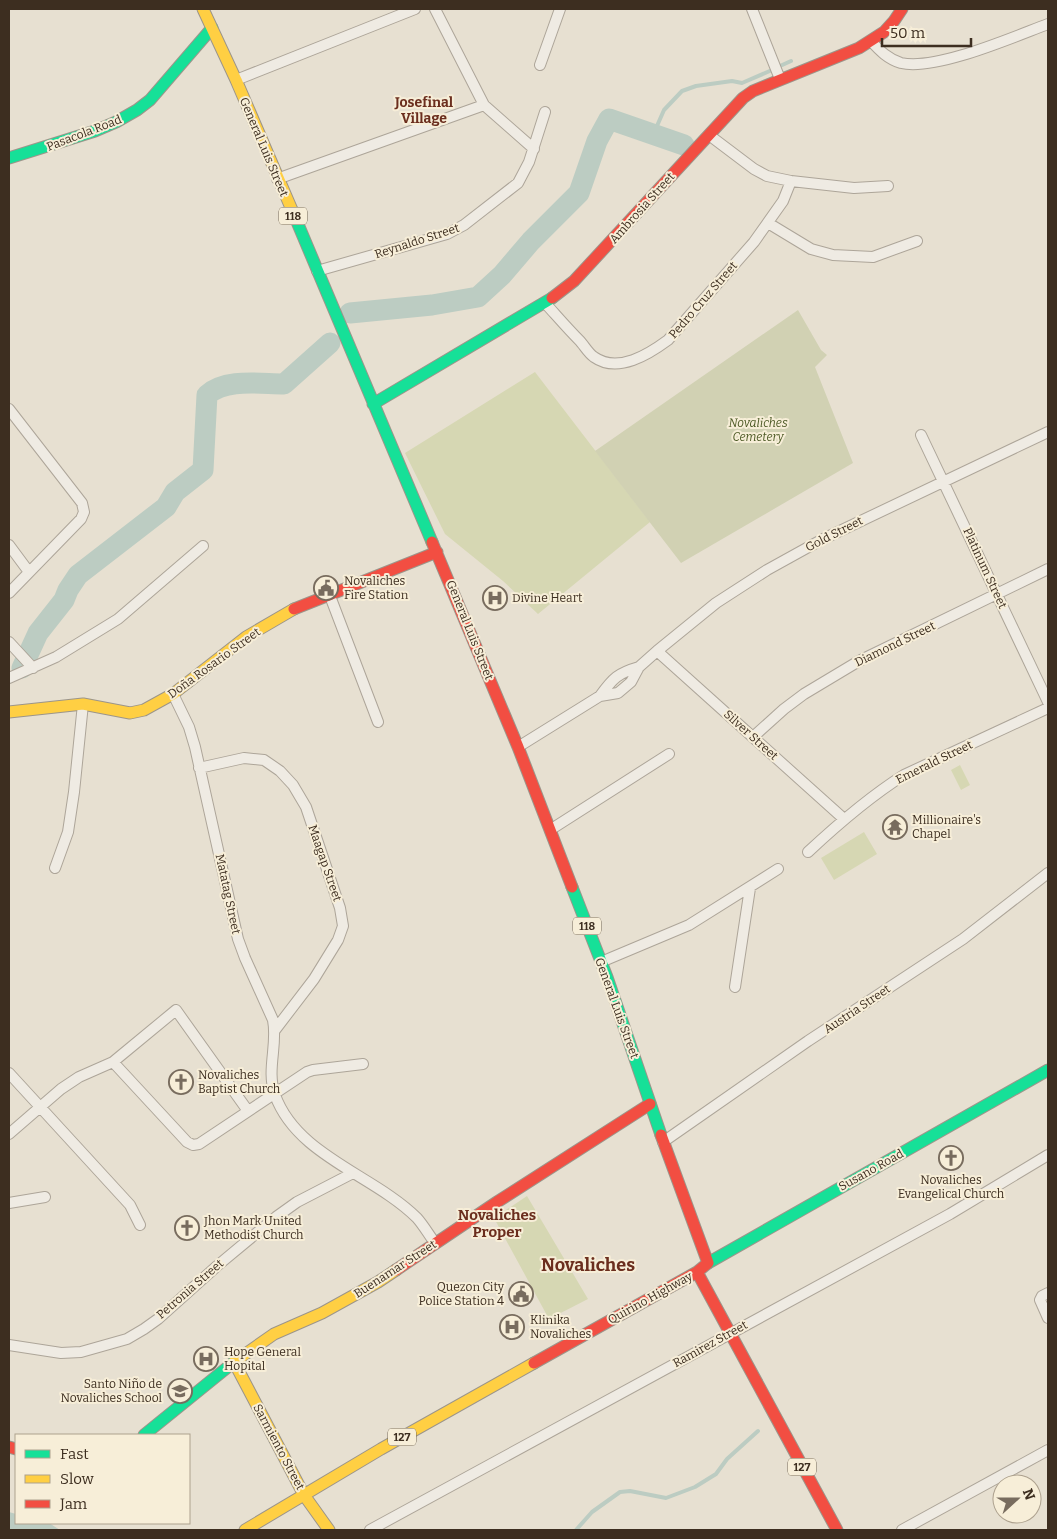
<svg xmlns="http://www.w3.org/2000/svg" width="1057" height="1539" font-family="Bitter,serif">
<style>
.green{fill:#d6d7b3}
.cemetery{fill:#d1d1b3}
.water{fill:#bcccc2}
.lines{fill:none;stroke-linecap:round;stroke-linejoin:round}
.stream{stroke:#bcccc2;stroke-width:4}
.river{stroke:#bcccc2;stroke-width:21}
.street-casing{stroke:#ada599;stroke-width:12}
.fast-casing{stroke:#9c958a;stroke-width:13}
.slow-casing{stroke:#9c958a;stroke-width:13}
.jam-casing{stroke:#9c958a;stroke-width:13}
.street{stroke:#efebe3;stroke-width:10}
.fast{stroke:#16e098;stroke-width:11}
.slow{stroke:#ffcf43;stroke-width:11}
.jam{stroke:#f24e42;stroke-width:11}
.labels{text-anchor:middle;stroke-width:4;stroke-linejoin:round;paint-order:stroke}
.shield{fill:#f7eed8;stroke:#756857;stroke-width:1}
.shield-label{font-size:11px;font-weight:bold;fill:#3d2e20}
.street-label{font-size:12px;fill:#3d2e20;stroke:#f7eed8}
.park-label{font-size:12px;font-style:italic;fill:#4d5a26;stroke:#f7eed8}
.poi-label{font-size:12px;fill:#3d2e20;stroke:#f7eed8;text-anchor:start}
.neighbourhood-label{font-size:14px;font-weight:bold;fill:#6b2e1e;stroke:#f7eed8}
.quarter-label{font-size:15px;font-weight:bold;fill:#6b2e1e;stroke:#f7eed8}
.district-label{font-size:18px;font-weight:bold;fill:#6b2e1e;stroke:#f7eed8}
</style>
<rect width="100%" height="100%" fill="#e7e0d1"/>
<path class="green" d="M535,372l115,150 -112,92 -35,-33 -58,-47 -40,-81z
M960,765l10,20 -9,5 -10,-20z
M864,832l13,22 -43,26 -13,-22z
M527,1196l61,103 -39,20 -55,-101z"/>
<path class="cemetery" d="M798,310l23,40 6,5 -12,12 38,96 -172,100 -86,-112z"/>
<path class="water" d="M9,1512l7,2v9h33l11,7h-51z"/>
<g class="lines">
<path class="stream" d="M780,66l11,-5
M653,135l11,-25 18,-19 14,-5 36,-5 10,2 30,-13
M576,1530l16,-18 28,-20 10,-1 36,7 29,-11 21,-13 11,-15 31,-28"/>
<path class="river" d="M350,313l82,-8 46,-8 24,-22 29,-34 48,-48 18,-52 12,-22 75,26
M22,668l16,-35 26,-33 4,-10 10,-15 88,-68 9,-15 28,-22 4,-75c19,-17 53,-11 77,-11l46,-41"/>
<defs>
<path id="street" d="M435,9l49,96 50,44
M752,9l28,70
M871,41c9,10 17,18 30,22 35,8 112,-26 147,-39
M540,65l20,-56
M236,80l179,-71
M709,135l45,34 13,7 24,5 63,7 34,-2
M277,179l207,-74
M768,223l43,26 22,6 40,2 44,-16
M317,271l130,-37 17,-9 54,-42 11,-21 16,-50
M545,303c11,12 22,25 34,37 5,5 9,13 15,17 24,17 55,-3 74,-17l86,-98 29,-41 8,-20
M9,409l73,94 2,9 -3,7 -72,74
M921,435l127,267
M9,545l20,27
M330,596l48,126
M9,642l24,26
M657,651l187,168
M9,678l47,-21 62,-38 85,-73
M173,694l16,33 6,20 43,192 7,19 28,62c5,25 -7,50 2,75 22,61 99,80 142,123 7,8 12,17 18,25
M600,696c13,-18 18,-23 39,-29
M753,737l31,-28 20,-15 55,-33 189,-92
M518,747l82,-51 18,-3 13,-11 8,-15 18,-16 59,-48 51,-33 56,-31 225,-107
M199,768l45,-10 20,2 16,11 13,14 13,22 34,101 3,18 -5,14 -24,39 -39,51
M550,830l119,-76
M808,852c30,-28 61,-55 96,-77l144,-67
M55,868l13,-36 6,-40 9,-88
M601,962l88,-37 89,-56
M735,987l15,-99
M113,1062l74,80 6,3 6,-1 108,-72 6,-2 50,-6
M9,1073l121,132 10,20
M9,1134l52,-45 18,-12 34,-15 63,-52 72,101
M663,1142l145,-101 155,-102 85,-66
M9,1203l36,-6
M1048,1293l-6,3 -2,4 8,18
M9,1345l52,8 20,-1 46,-13 17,-10 14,-10 59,-53 59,-49 21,-15 56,-29
M370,1530l580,-316 98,-59
M902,1530l146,-80"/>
<path id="fast" d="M9,158l86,-27 21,-9 21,-12 13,-10 62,-72
M292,210l140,332
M373,404l179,-106
M572,887l35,90 54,158
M708,1263l340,-193
M144,1435l90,-73"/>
<path id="slow" d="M203,9l33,71 56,130
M9,712l74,-8 47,9 14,-3 29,-16 73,-57 48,-28
M304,1495l25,35
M304,1495l-70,-133 40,-28 48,-21 56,-31 18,-12
M245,1530l136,-81 153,-86"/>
<path id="jam" d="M552,298l22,-17 169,-183 10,-7 106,-43 25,-16 10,-11 8,-12
M432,542l86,205 54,140
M294,609l143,-57
M396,1270l101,-68 153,-98
M697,1272l140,258
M534,1363l163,-91 11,-9 -47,-128
M9,1447l7,2"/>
</defs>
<use href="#street" class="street-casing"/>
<use href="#fast" class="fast-casing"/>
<use href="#slow" class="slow-casing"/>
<use href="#jam" class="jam-casing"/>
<use href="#street" class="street"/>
<use href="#fast" class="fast"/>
<use href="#slow" class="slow"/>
<use href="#jam" class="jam"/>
</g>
<defs>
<symbol id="civic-ring" viewBox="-11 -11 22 22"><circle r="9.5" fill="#f7eed8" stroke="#786c5e" stroke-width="1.5"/><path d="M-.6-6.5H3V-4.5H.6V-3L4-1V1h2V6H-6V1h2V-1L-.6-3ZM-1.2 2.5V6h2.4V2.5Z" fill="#786c5e"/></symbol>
<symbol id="hospital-ring" viewBox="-11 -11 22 22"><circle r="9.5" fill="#f7eed8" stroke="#786c5e" stroke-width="1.5"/><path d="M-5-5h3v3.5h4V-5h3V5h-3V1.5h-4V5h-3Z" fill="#786c5e"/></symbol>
<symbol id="temple-ring" viewBox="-11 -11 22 22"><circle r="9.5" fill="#f7eed8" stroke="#786c5e" stroke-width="1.5"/><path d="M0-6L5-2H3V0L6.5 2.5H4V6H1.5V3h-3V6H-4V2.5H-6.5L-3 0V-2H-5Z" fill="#786c5e"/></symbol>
<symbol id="church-ring" viewBox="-11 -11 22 22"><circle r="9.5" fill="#f7eed8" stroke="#786c5e" stroke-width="1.5"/><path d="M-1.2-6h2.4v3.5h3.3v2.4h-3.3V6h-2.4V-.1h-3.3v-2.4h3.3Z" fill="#786c5e"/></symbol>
<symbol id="school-ring" viewBox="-11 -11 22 22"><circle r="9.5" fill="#f7eed8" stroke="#786c5e" stroke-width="1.5"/><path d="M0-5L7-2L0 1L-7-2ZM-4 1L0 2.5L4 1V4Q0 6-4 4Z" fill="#786c5e"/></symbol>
</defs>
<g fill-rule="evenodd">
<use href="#civic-ring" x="312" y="574" width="28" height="28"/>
<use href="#hospital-ring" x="481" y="584" width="28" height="28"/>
<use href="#temple-ring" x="881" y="813" width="28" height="28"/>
<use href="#church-ring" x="167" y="1068" width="28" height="28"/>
<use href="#church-ring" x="937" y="1144" width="28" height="28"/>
<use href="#church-ring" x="173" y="1214" width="28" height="28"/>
<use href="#civic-ring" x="507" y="1280" width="28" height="28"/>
<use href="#hospital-ring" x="498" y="1313" width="28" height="28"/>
<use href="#hospital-ring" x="192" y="1345" width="28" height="28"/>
<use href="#school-ring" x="166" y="1377" width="28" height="28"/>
</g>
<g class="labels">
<g class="shield">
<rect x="279" y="207.5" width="28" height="17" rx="4"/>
<rect x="573" y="917.5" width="28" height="17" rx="4"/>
<rect x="388" y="1428.5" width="28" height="17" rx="4"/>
<rect x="788" y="1458.5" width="28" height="17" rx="4"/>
</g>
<g class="shield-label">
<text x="293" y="220">118</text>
<text x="587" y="930">118</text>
<text x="402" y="1441">127</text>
<text x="802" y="1471">127</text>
</g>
<g class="street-label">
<text transform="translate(84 133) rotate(-21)" y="4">Pasacola Road</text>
<text transform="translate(264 147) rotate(67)" y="4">General Luis Street</text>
<text transform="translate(642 208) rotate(-48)" y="4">Ambrosia Street</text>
<text transform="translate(417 241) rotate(-18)" y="4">Reynaldo Street</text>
<text transform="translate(703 300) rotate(-49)" y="4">Pedro Cruz Street</text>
<text transform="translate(834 534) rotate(-27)" y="4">Gold Street</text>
<text transform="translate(985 568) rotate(65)" y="4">Platinum Street</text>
<text transform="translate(470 630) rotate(68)" y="4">General Luis Street</text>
<text transform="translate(895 644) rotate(-26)" y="4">Diamond Street</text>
<text transform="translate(214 663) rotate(-36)" y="4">Doña Rosario Street</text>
<text transform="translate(751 735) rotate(42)" y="4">Silver Street</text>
<text transform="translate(934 762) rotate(-26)" y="4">Emerald Street</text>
<text transform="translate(325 863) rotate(71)" y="4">Maagap Street</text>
<text transform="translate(228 894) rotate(78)" y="4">Matatag Street</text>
<text transform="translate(617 1008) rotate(70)" y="4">General Luis Street</text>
<text transform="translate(857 1009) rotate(-34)" y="4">Austria Street</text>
<text transform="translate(871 1170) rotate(-29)" y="4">Susano Road</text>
<text transform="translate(395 1269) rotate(-33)" y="4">Buenamar Street</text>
<text transform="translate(190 1289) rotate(-41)" y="4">Petronia Street</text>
<text transform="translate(650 1298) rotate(-29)" y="4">Quirino Highway</text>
<text transform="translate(710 1344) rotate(-29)" y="4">Ramirez Street</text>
<text transform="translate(279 1447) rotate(62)" y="4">Sarmiento Street</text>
</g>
<g class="park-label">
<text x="758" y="427">Novaliches<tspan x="758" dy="14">Cemetery</tspan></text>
</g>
<g class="poi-label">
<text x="344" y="585">Novaliches<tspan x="344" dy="14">Fire Station</tspan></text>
<text x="512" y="602">Divine Heart</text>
<text x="912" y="824">Millionaire's<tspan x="912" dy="14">Chapel</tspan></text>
<text x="198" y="1079">Novaliches<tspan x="198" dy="14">Baptist Church</tspan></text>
<text x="951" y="1184" text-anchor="middle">Novaliches<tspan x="951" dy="14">Evangelical Church</tspan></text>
<text x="204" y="1225">Jhon Mark United<tspan x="204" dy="14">Methodist Church</tspan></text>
<text x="504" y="1291" text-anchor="end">Quezon City<tspan x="504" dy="14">Police Station 4</tspan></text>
<text x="530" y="1324">Klinika<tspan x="530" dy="14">Novaliches</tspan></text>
<text x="224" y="1356">Hope General<tspan x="224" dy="14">Hopital</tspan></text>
<text x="162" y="1388" text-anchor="end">Santo Niño de<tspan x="162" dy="14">Novaliches School</tspan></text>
</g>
<g class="neighbourhood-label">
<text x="424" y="107">Josefinal<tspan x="424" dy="16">Village</tspan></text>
</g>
<g class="quarter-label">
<text x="497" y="1220">Novaliches<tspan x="497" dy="17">Proper</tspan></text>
</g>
<g class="district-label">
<text x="588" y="1271">Novaliches</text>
</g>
</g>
<rect width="1057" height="1539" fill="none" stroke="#3d2e20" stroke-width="20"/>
<rect x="15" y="1434" width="175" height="90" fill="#f7eed8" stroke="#ada18e"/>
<rect x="25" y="1450" width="25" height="8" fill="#16e098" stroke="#ada18e"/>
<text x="60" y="1459" font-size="15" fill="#3d2e20">Fast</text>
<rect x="25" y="1475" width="25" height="8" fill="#ffcf43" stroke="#ada18e"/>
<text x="60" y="1484" font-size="15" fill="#3d2e20">Slow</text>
<rect x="25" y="1500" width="25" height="8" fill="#f24e42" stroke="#ada18e"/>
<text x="60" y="1509" font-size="15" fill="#3d2e20">Jam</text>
<g transform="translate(1017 1499) rotate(69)"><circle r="24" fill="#f7eed8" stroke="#ada18e"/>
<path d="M0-4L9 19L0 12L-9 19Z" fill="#786c5e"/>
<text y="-8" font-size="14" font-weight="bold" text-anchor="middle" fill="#3d2e20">N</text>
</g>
<path d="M882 38v8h89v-8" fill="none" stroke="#3d2e20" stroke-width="2.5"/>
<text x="890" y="38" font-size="15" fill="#3d2e20" stroke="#f7eed8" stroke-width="4" paint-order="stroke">50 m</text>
</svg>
